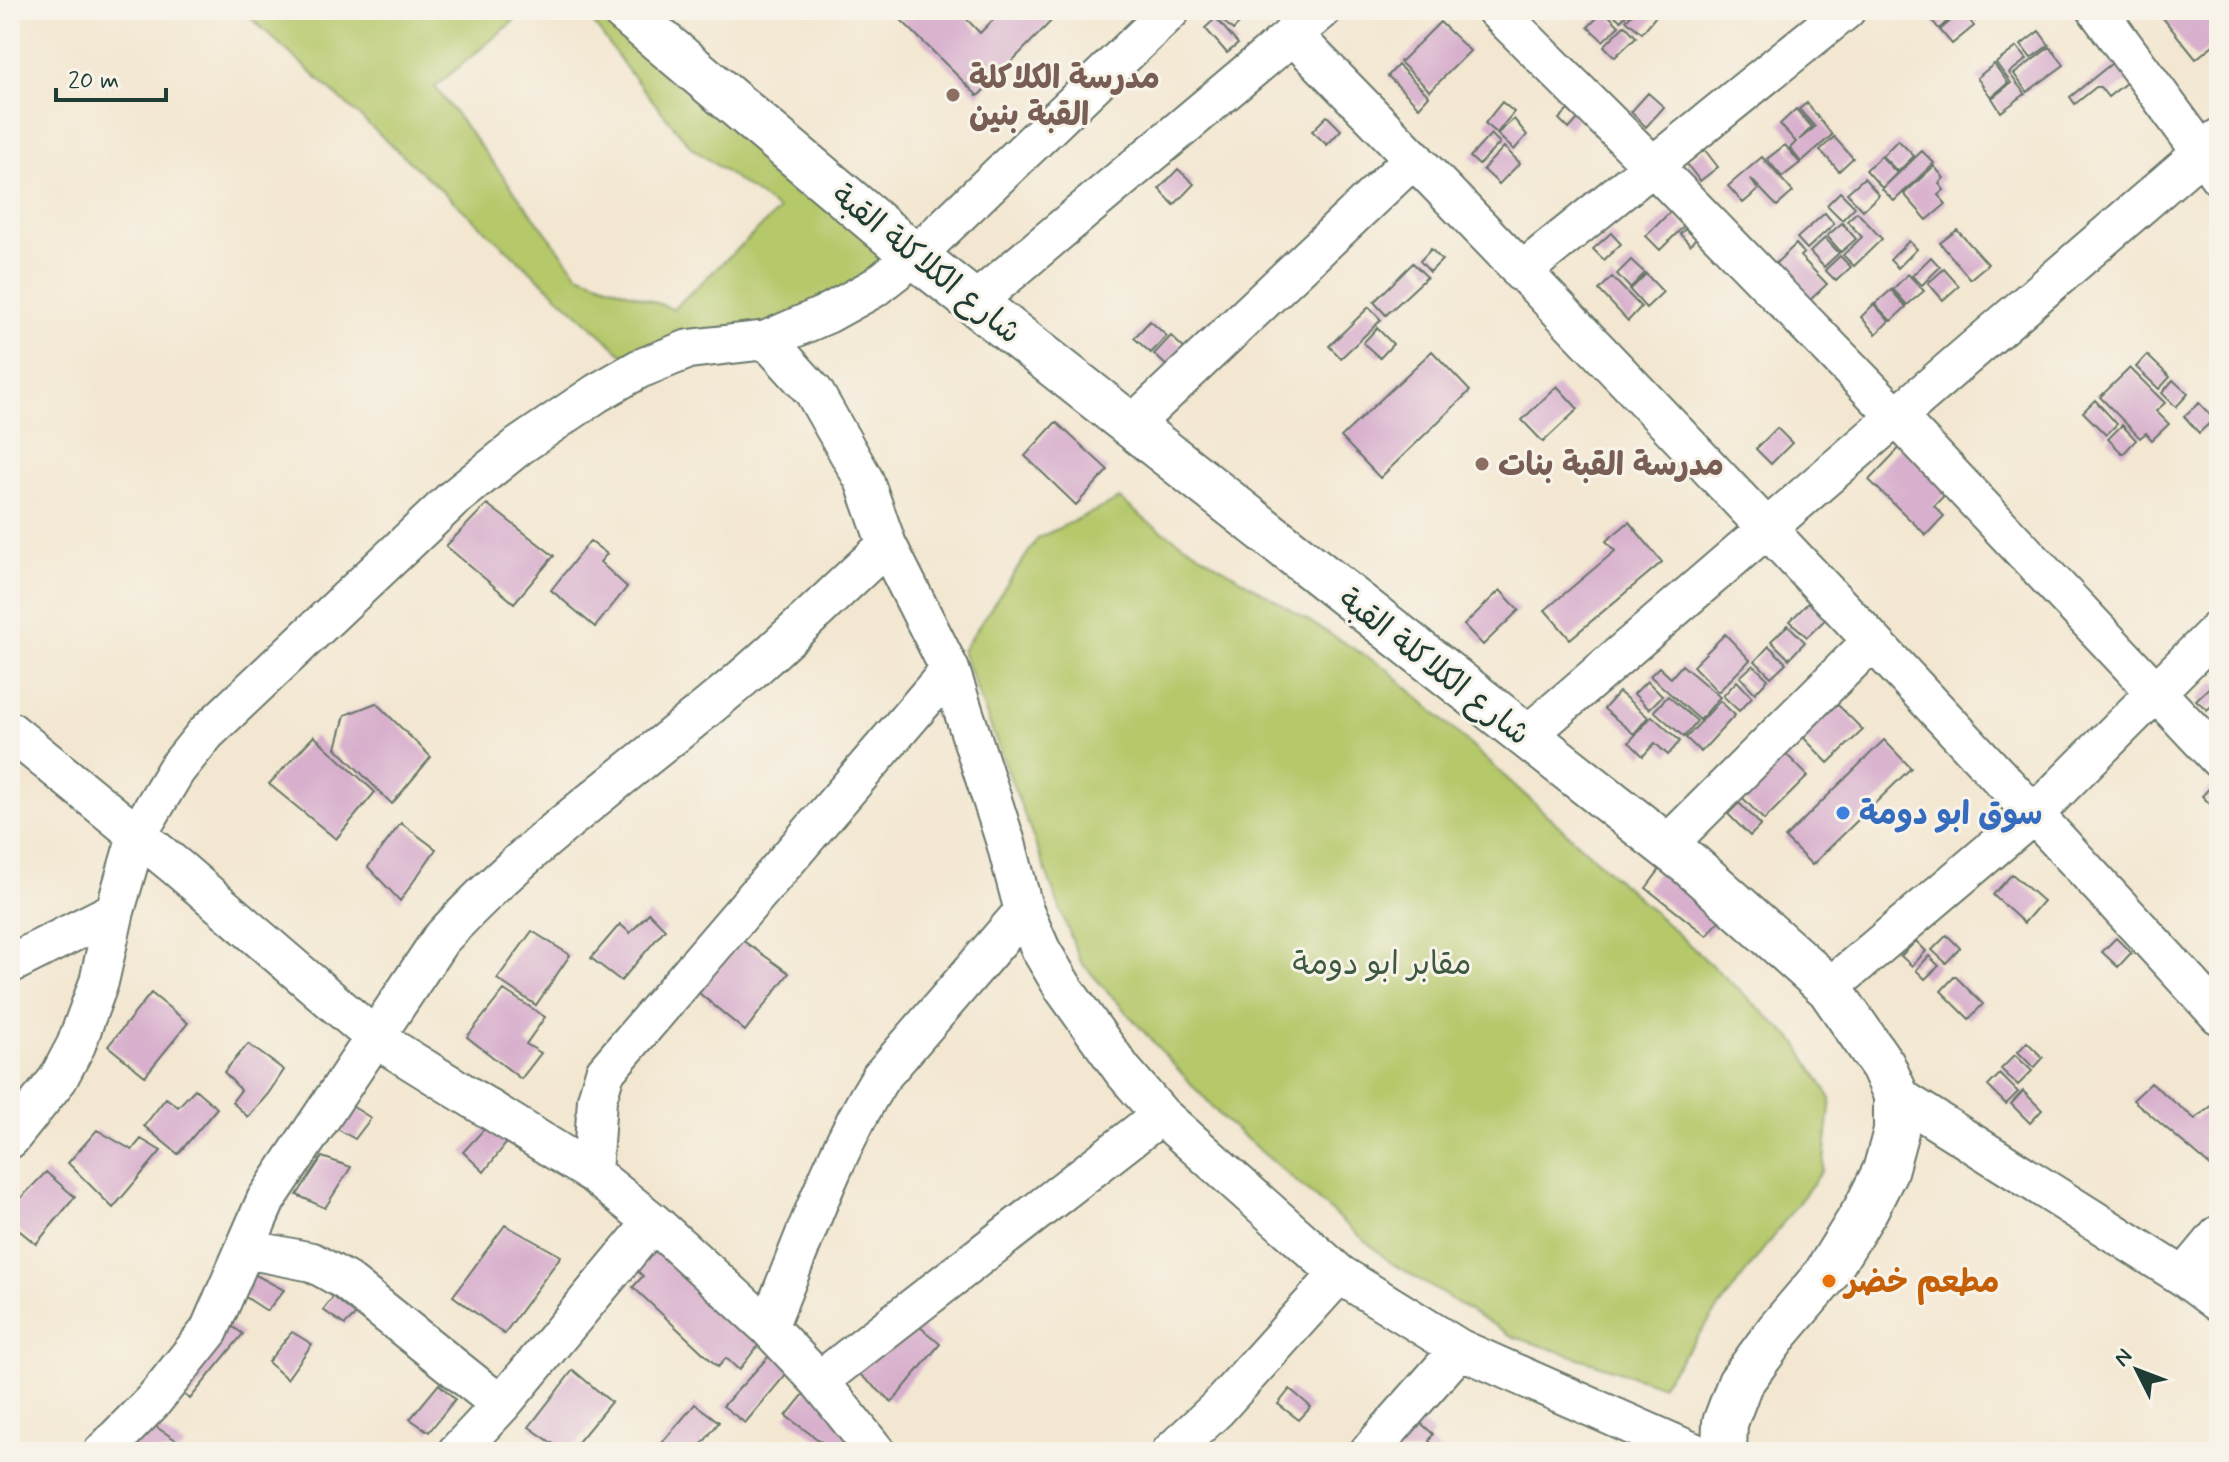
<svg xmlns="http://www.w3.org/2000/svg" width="2229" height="1462" font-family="Mynerve,'Playpen Sans Arabic',sans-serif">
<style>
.green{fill:#b5c86b;stroke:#6a8250;stroke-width:2}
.building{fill:#d8b0cd}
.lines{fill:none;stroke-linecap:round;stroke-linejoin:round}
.street-casing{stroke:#69786b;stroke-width:42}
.secondary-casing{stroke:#69786b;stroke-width:48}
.street{stroke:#fff;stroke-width:38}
.secondary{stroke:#fff;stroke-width:44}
.education-dot{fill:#8d6e63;stroke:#f7f3e8;stroke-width:3}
.shop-dot{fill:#3f7fe0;stroke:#f7f3e8;stroke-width:3}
.food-dot{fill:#e8710a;stroke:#f7f3e8;stroke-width:3}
.labels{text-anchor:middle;stroke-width:6;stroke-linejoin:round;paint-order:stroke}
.education-label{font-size:32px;font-weight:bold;fill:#785e54;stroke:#f7f3e8;text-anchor:start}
.street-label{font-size:32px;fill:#1f3d34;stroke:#f7f3e8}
.shop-label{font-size:32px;font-weight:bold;fill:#366cbe;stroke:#f7f3e8;text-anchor:start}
.park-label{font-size:32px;fill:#3d593f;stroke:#f7f3e8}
.food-label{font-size:32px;font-weight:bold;fill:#c56008;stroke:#f7f3e8;text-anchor:start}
</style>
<rect width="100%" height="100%" fill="#f7f3e8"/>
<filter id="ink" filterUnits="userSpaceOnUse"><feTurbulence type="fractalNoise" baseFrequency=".0125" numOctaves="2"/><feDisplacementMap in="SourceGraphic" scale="16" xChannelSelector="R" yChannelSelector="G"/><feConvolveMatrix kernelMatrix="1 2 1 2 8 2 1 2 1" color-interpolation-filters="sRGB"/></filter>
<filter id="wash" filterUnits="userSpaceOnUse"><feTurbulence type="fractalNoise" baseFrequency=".006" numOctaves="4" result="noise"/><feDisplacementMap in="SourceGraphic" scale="32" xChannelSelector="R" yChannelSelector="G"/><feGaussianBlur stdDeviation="1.8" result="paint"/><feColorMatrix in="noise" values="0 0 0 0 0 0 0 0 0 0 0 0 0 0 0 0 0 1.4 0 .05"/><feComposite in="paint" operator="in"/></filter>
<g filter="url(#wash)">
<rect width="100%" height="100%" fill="#f3e7d1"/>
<path class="green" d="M242,10h285l-92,77 143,187 95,35 106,-99 -87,-62 -63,-76 -45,-62h11l306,257 -134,73 -128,29z
M1120,499l28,23 239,147 409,373 35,57 -8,71 -162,215 -149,-49 -122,-74 -168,-144 -142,-157 -118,-310 76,-113z"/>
<g id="blocks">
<path class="building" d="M891,10h67l22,23 23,-23h59l-84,86z
M1224,10h18l5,6 -14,14 -15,-14z
M1608,10h22l-9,11z
M1636,10h12l8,6 -14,17 -16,-13z
M1924,10h27l4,4 -16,15z
M1965,10h23l-13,11z
M2161,10h58v30l-23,19 -38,-47z
M1604,11l15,15 -16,15 -15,-14z
M1962,11l12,15 -22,18 -12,-14z
M1216,18l22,26 -11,9 -22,-25z
M1440,22l30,29 -40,40 -30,-29z
M1625,25l11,12 -21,20 -11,-11z
M2039,31l10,14 -18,13 -10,-13z
M2017,47l10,12 -18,14 16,21 -24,18 -9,-14 19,-15 -15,-20z
M2050,47l14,18 -37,27 -13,-18z
M2121,56l15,19 -28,22 -8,-10h-4l-21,17 -5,-7z
M1994,64l14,19 -17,14 -14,-19z
M1398,65l31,31 -10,11 -31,-31z
M1648,93l16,14 -18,20 -15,-15z
M1502,102l12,10 -17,21 -12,-10z
M1807,103l25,32 -31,27 -11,-14 6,-6 -16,-18 16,-15 16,18 -13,13 16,-13 -16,-18z
M1568,110l10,9 -9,10 -10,-10z
M1327,116l14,14 -14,15 -15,-14z
M1514,119l13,16 -13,15 -17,-16z
M1491,134l9,9 -21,22 -9,-8z
M1834,137l19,21 -14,13 -19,-21z
M1898,140l16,16 -16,16 -16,-16z
M1785,145l15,18 -18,14 -15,-18z
M1504,147l16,16 -21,21 -16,-15z
M1704,149l14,18 -18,14 -14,-18z
M1922,151l12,12 -40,38 -12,-12z
M1881,156l16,17 -15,15 -16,-18z
M1762,157l31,35 -16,14 -27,-28 8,12 -15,13 -15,-17z
M1934,166l10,12 -5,5 5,7 -6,5 8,9 -19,16 -23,-26z
M1178,169l16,15 -20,21 -15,-16z
M1864,178l15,17 -16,15 -16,-17z
M1840,192l15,15 -13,13 -15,-15z
M1670,212l14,14 -24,24 -14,-14z
M1857,212l25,27 -28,27 -11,-11 19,-18 -15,-16z
M1825,213l9,11 -27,25 -10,-11z
M1842,223l14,16 -15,13 -14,-16z
M1685,229l11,9 -6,7 -10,-11z
M1957,230l31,34 -18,15 -30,-36z
M1611,233l10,11 -17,16 -11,-11z
M1825,238l14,15 -15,14 -14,-15z
M1909,241l8,8 -19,19 -8,-8z
M1796,244l8,9 -4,3 27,28 -19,18 -35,-36z
M1431,249l11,11 -12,12 -10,-11z
M1840,256l11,11 -15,14 -11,-11z
M1931,257l9,10 -18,18 -10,-9z
M1631,260l14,13 -15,15 -13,-14z
M1413,263l14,14 -41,38 -12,-13z
M1944,269l15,17 -16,14 -15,-17z
M1646,274l17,18 -17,16 -16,-18z
M1908,274l16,17 -17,14 -14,-16z
M1612,277l29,30 -13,14 -29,-31z
M1891,290l15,17 -15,14 -16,-17z
M1874,304l15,17 -13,13 -15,-17z
M1369,307l12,13 -40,38 -12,-12z
M1150,321l17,15 -16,17 -17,-15z
M1377,328l16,16 -13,14 -17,-15z
M1171,336l18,17 -17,18 -18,-17z
M1432,351l38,40 -90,87 -39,-41z
M2147,355l23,22 -11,12 -23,-22z
M2130,368l35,35 -9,8 13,13 -17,16 -6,-7 -6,5 -40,-41z
M2173,380l15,14 -12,13 -14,-14z
M1557,386l21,23 -35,33 -21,-22z
M2095,400l22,24 -11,11 -23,-23z
M2199,403l15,16 -15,14 -15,-17z
M1056,422l52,48 -32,35 -51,-49z
M2122,425l14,15 -13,14 -15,-15z
M1777,428l15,15 -21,21 -15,-15z
M1909,438l46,46 -21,22 10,10 -18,19 -57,-55z
M487,504l67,52 -40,47 -68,-57z
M1629,522l33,40 -92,77 -25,-29 70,-59 -9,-10z
M590,541l17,13 -7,8 27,25 -32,40 -44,-37z
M1500,590l19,20 -36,35 -19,-20z
M1812,599l17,17 -22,21 -17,-16z
M1788,625l17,17 -16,17 -18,-18z
M1725,634l25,26 -32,32 -25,-26z
M1769,646l17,17 -15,14 -16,-16z
M1682,665l38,32 -20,23 -50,-44 9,-9 12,11z
M1753,665l15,14 -13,14 -15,-16z
M1647,681l15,15 -13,13 -15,-15z
M1737,681l15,16 -13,14 -16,-15z
M2215,682l4,4v13l-12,11 -11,-10z
M1619,692l29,25 -14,17 -30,-25z
M1668,696l29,25 -13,16 -30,-26z
M1720,701l15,14 -34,37 -15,-14z
M376,703l55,54 -39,47 -56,-56 9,-33z
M1836,703l27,27 -35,33 -26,-27z
M1652,716l28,25 -12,14 -13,-12 -12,13 -14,-14z
M314,736l61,56 -39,47 -67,-55z
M1884,740l27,28 -99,97 -27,-27z
M1785,753l23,23 -44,44 -23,-24z
M2219,778v35l-17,-17z
M1739,803l22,22 -11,11 -22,-22z
M401,823l35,26 -36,52 -32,-34z
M1661,868l62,48 -16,20 -61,-48z
M2012,874l31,27 -19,22 -31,-28z
M649,913l16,16 -44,52 -30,-23 29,-34 10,9z
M532,931l38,24 -34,50 -39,-26z
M1947,935l13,13 -14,15 -14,-13z
M2116,938l15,15 -13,14 -16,-15z
M742,940l47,33 -44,58 -46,-38z
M1916,941l10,10 -14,15 -11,-10z
M1929,956l10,10 -14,13 -9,-9z
M1955,976l28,28 -14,15 -28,-28z
M504,990l41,27 -19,27 15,9 -20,26 -54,-42z
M151,993l37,30 -43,53 -37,-30z
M2027,1042l16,16 -9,10 -16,-16z
M248,1044l36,26 -16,24 -20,23 -16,-15 9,-12 -17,-18z
M2015,1055l17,16 -14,14 -17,-16z
M2000,1074l18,18 -12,12 -18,-18z
M2151,1083l44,36 24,-19v73l-86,-73z
M195,1089l22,19 -39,46 -34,-28 22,-28 12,9z
M2023,1091l19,19 -12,13 -19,-19z
M347,1103l24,15 -16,21 -23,-13z
M487,1126l21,15 -24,31 -21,-20z
M97,1130l35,20 9,-11 20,12 -48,57 -45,-45z
M322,1157l29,10 -26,41 -28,-13z
M46,1172l29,25 -39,47 -26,-21v-14z
M505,1225l56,31 -57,78 -51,-38z
M654,1235l113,99 -28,36 -13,-12 -8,9 -85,-80 10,-11 -12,-11z
M254,1274l30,16 -17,21 -26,-17z
M337,1292l22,19 -14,14 -22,-15z
M905,1314l35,30 -48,58 -35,-30z
M222,1319l21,15 -53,65 -18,-14z
M292,1332l20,12 -25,35 -19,-17z
M771,1354l21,13 -47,56 -22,-17z
M573,1370l38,32 -41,50h-5l-36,-25z
M439,1384l16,15 -26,33 -19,-13z
M812,1384l46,68h-23l-49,-36z
M1290,1389l21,18 -12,13 -21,-16z
M695,1404l24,18 -23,30h-42z
M1411,1414l22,20 -4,7 12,11h-42l-10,-8z
M144,1419l41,27 -6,6h-61z"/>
</g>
</g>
<g filter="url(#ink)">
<use href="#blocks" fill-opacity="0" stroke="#69786b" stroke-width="2"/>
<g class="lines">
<defs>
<path id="street" d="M1496,10l157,156 245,252 321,341
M2097,10l122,166
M1292,34c315,321 623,650 927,981
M1521,272l325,-262
M975,302l347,-292
M767,340l47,52 50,88 23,65 63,125 56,173 18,68 17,39 23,39 59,82 38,44 178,159 121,75 233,103
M1132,425l282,-267
M10,731l169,138 196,169 217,135 61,49 115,105 51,54 57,71
M1525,737l694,-599
M1666,846l205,-204
M10,964l105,-53
M1829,988l205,-174 185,-185
M1896,1095l288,182 35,26
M10,1139l48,-60 18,-34 23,-63 16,-71 22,-76 39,-65 30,-37 247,-234 66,-53 78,-53 42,-24 50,-20 78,-9 60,-26 47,-26 41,-32 256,-246
M592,1173l5,-74 8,-27 345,-402
M246,1249l66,13 34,19 155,124
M2184,1277l35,-42
M768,1327c35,-84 64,-172 112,-249l144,-167
M819,1381l342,-266
M103,1452l50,-51 56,-70 57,-131 174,-260c84,-93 189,-166 285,-247 56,-46 108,-99 162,-148
M457,1452l44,-47 152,-183
M1171,1452l46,-43 122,-135
M1369,1452l91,-103"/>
<path id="secondary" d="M624,10l291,246 777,610 137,122 54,78 13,29v36l-11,40 -19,38 -42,68 -45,53 -39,53 -15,40 -1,29"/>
</defs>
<use href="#street" class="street-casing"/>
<use href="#secondary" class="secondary-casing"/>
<use href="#street" class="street"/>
<use href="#secondary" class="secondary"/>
</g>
</g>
<g class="education-dot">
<circle cx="953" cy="95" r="8"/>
<circle cx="1482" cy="464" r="8"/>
</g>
<circle class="shop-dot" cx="1843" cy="813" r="8"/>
<circle class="food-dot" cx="1829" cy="1281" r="8"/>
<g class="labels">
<g class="education-label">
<text x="969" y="88">مدرسة الكلاكلة<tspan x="969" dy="37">القبة بنين</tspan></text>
<text x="1498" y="475">مدرسة القبة بنات</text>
</g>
<g class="street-label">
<text transform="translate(927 263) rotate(39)" y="11">شارع الكلاكلة القبة</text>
<text transform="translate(1435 666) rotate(38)" y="11">شارع الكلاكلة القبة</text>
</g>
<g class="shop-label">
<text x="1859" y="824">سوق ابو دومة</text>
</g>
<g class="park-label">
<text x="1382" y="974">مقابر ابو دومة</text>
</g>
<g class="food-label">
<text x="1845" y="1292">مطعم خضر</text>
</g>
</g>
<rect width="2229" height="1462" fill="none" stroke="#f7f3e8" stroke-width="40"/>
<g transform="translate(2137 1370) rotate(312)" stroke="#f7f3e8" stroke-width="6" paint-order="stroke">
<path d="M0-6L14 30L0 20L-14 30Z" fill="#1f3d34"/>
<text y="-12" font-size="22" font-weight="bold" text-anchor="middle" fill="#1f3d34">N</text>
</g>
<path d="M56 88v12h110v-12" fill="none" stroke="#1f3d34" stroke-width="4"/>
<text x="68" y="88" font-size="24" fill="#1f3d34" stroke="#f7f3e8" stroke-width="6" paint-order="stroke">20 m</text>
</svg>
